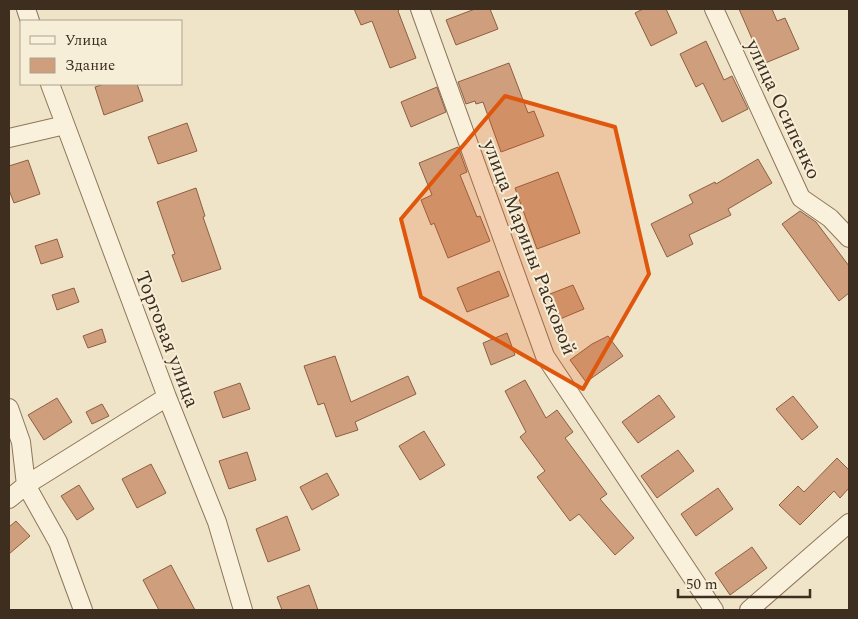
<svg xmlns="http://www.w3.org/2000/svg" width="858" height="619" font-family="Spectral,serif">
<style>
.building{fill:#cf9f7d;stroke:#8d5f41}
.lines{fill:none;stroke-linecap:round;stroke-linejoin:round}
.street-casing{stroke:#8d765c;stroke-width:20}
.street{stroke:#faf1dc;stroke-width:18}
.marked{fill:#df570d;fill-opacity:0.2;stroke:#df570d;stroke-width:4;stroke-linejoin:round}
.labels{text-anchor:middle;stroke-width:4;stroke-linejoin:round;paint-order:stroke}
.street-label{font-size:20px;fill:#3d2e20;stroke:#f7eed8}
</style>
<rect width="100%" height="100%" fill="#f0e4c8"/>
<path class="building" d="M354,9h46l-2,2 18,47 -26,10 -18,-47 -11,4z
M475,9h15l8,20 -42,16 -10,-25z
M643,9h23l11,24 -26,13 -16,-33z
M739,9h33l5,12 8,-3 14,31 -36,15z
M706,41l18,39 8,-4 16,33 -26,13 -19,-39 -7,4 -16,-33z
M509,63l19,50 6,-2 10,25 -43,16 -18,-50 -7,2 -1,-3 -9,3 -8,-22z
M104,84h33l6,17 -39,14 -9,-28z
M437,87l9,25 -35,15 -10,-25z
M187,123l10,28 -39,13 -10,-27z
M458,147l9,25 -7,3 17,42 3,-1 10,25 -42,17 -14,-35 -3,2 -10,-25 11,-5 -13,-32z
M758,159l14,24 -44,26 3,6 -42,20 4,9 -26,13 -16,-33 42,-21 -4,-8 26,-13 1,2z
M28,160l12,34 -26,9 -5,-13v-24z
M558,172l22,61 -43,16 -22,-61z
M196,188l9,28 -2,1 18,52 -39,13 -10,-27 3,-1 -18,-52z
M800,211l16,11 33,44v27l-10,8 -57,-77z
M57,239l6,18 -22,7 -6,-18z
M499,271l10,25 -42,16 -10,-24z
M573,285l11,24 -24,10 -10,-25z
M74,288l5,14 -22,8 -5,-15z
M102,329l4,13 -18,6 -5,-12z
M507,333l8,22 -24,10 -8,-22z
M608,336l15,20 -37,26 -16,-22 22,-16z
M335,356l16,46 57,-26 8,18 -61,28 3,8 -22,7 -12,-34 -6,2 -14,-39z
M525,380l21,38 11,-8 16,22 -8,6 42,56 -7,5 34,39 -19,17 -36,-41 -9,7 -33,-44 8,-6 -25,-34 6,-5 -21,-41z
M240,383l10,26 -27,9 -9,-26z
M659,395l16,22 -37,26 -16,-21z
M793,396l25,31 -16,13 -26,-31z
M57,398l15,24 -28,18 -16,-25z
M102,404l7,12 -17,8 -6,-12z
M424,431l21,34 -25,15 -21,-34z
M678,450l16,21 -37,27 -16,-22z
M247,452l9,28 -27,9 -10,-28z
M837,458l12,12v18l-9,10 -6,-7 -34,34 -21,-20 19,-19 6,6z
M151,464l15,29 -29,15 -15,-29z
M327,473l12,22 -27,15 -12,-23z
M79,485l15,24 -17,11 -16,-24z
M718,488l15,21 -37,27 -15,-22z
M287,516l13,34 -32,12 -12,-33z
M16,521l14,15 -21,18v-27z
M752,547l15,21 -37,27 -15,-22z
M171,565l24,45h-36l-16,-30z
M309,585l9,25h-36l-5,-13z"/>
<g class="lines">
<defs>
<path id="street" d="M26,9l4,12
M420,9l125,347 169,254
M714,9l87,189 29,20 19,20
M50,84l117,313 50,125 26,88
M9,138l56,-13
M9,408l12,34 5,43 32,57 25,68
M9,499l17,-14 141,-88
M749,610l100,-87"/>
</defs>
<use href="#street" class="street-casing"/>
<use href="#street" class="street"/>
</g>
<path class="marked" d="M505,96l110,31 34,147 -66,115 -162,-92 -20,-78z"/>
<g class="labels">
<g class="street-label">
<text transform="translate(784 109) rotate(65)" y="7">улица Осипенко</text>
<text transform="translate(530 247) rotate(69)" y="7">улица Марины Расковой</text>
<text transform="translate(168 339) rotate(69)" y="7">Торговая улица</text>
</g>
</g>
<rect width="858" height="619" fill="none" stroke="#3d2e20" stroke-width="20"/>
<rect x="20" y="20" width="162" height="65" fill="#f7eed8" stroke="#ada18e"/>
<rect x="30" y="36" width="25" height="8" fill="#faf1dc" stroke="#ada18e"/>
<text x="65" y="45" font-size="15" fill="#3d2e20">Улица</text>
<rect x="30" y="58" width="25" height="15" fill="#cf9f7d" stroke="#ada18e"/>
<text x="65" y="70" font-size="15" fill="#3d2e20">Здание</text>
<path d="M678 589v8h132v-8" fill="none" stroke="#3d2e20" stroke-width="2.5"/>
<text x="686" y="589" font-size="15" fill="#3d2e20" stroke="#f7eed8" stroke-width="4" paint-order="stroke">50 m</text>
</svg>
